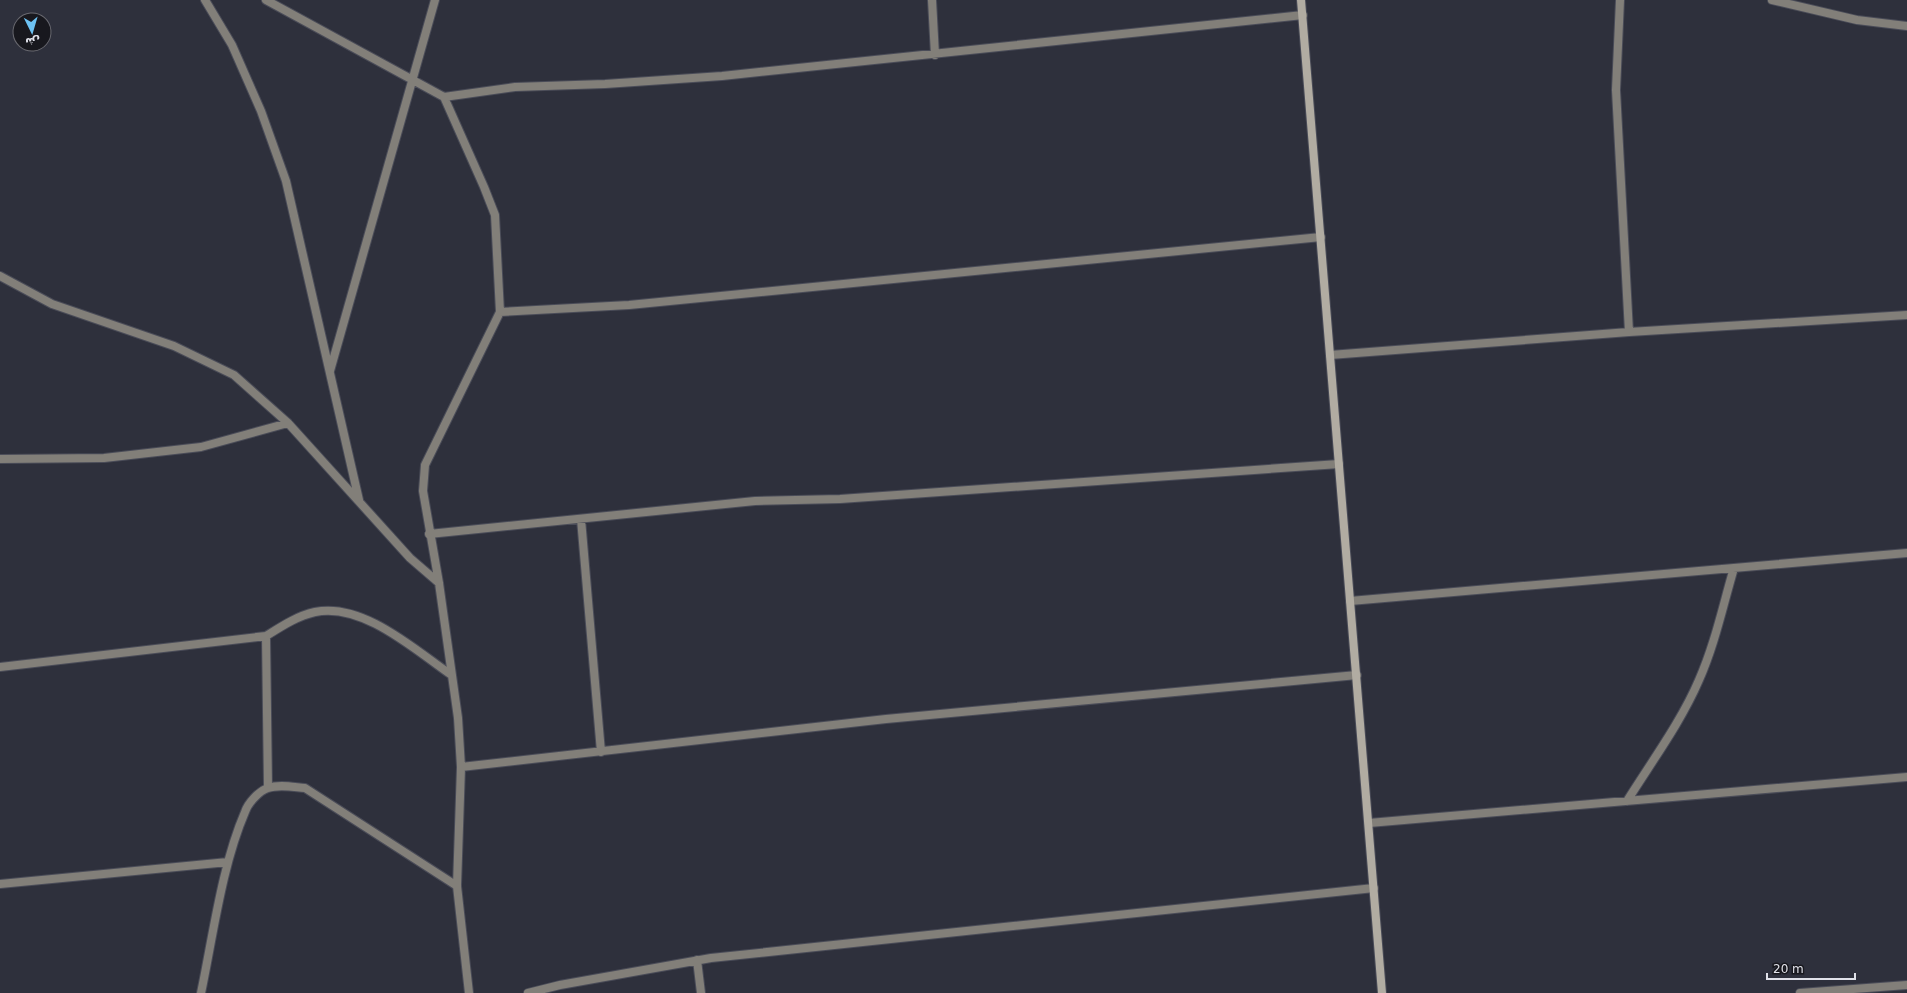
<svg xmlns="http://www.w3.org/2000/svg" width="1907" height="993" font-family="'DejaVu Sans','Noto Naskh Arabic',sans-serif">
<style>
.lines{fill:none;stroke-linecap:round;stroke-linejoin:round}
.minor-casing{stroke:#4a4c58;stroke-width:10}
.secondary-casing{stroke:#4a4c58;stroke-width:10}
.minor{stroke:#827f79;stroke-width:8}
.secondary{stroke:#b1aca2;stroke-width:8}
</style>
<rect width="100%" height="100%" fill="#2e303c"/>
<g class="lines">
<defs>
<path id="minor" d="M205,0l27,45 29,66 25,70 73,319
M266,0l178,97 71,-10 90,-3 117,-8 581,-61
M932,0l3,55
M1620,0l-4,90 13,242
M1772,0l85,20 50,6
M444,97l40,90 11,28 5,97 -75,153 -2,26 16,92 19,135 3,49 -4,119 12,107
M0,276l52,28 122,42 60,29 54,48 122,135 29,25
M500,312l129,-7 692,-68
M1330,355l299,-23 278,-17
M330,371l105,-371
M0,459l104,-1 97,-11 87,-24
M581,519l20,233
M429,534l326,-33 85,-2 499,-35
M1350,601l557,-48
M266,636l2,152
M0,667l266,-31c16,-10 31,-20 49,-24 47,-10 99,37 135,62
M461,767l425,-48 471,-44
M1627,801c25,-40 54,-79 72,-121 16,-36 24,-75 35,-112
M1369,823l538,-46
M0,884l228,-22
M697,960l4,33
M201,993c12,-57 21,-128 44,-181 3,-9 14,-21 23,-24 11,-4 25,-1 37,0l152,98
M528,993l32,-8 151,-27 663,-70
M1800,993l107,-8"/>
<path id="secondary" d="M1301,0l81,993"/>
</defs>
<use href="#minor" class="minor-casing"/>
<use href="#secondary" class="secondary-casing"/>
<use href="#minor" class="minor"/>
<use href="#secondary" class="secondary"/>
</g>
<g transform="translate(32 32) rotate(175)"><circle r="19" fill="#18181e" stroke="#68686f"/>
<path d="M0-3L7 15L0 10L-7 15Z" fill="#6dc2f3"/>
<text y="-6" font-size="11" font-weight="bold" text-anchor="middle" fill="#e0e1e9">ش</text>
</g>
<path d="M1767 973v6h88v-6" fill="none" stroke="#e0e1e9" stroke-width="2"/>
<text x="1773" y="973" font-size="12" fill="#e0e1e9" stroke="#18181e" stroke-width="3" paint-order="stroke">20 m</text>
</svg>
